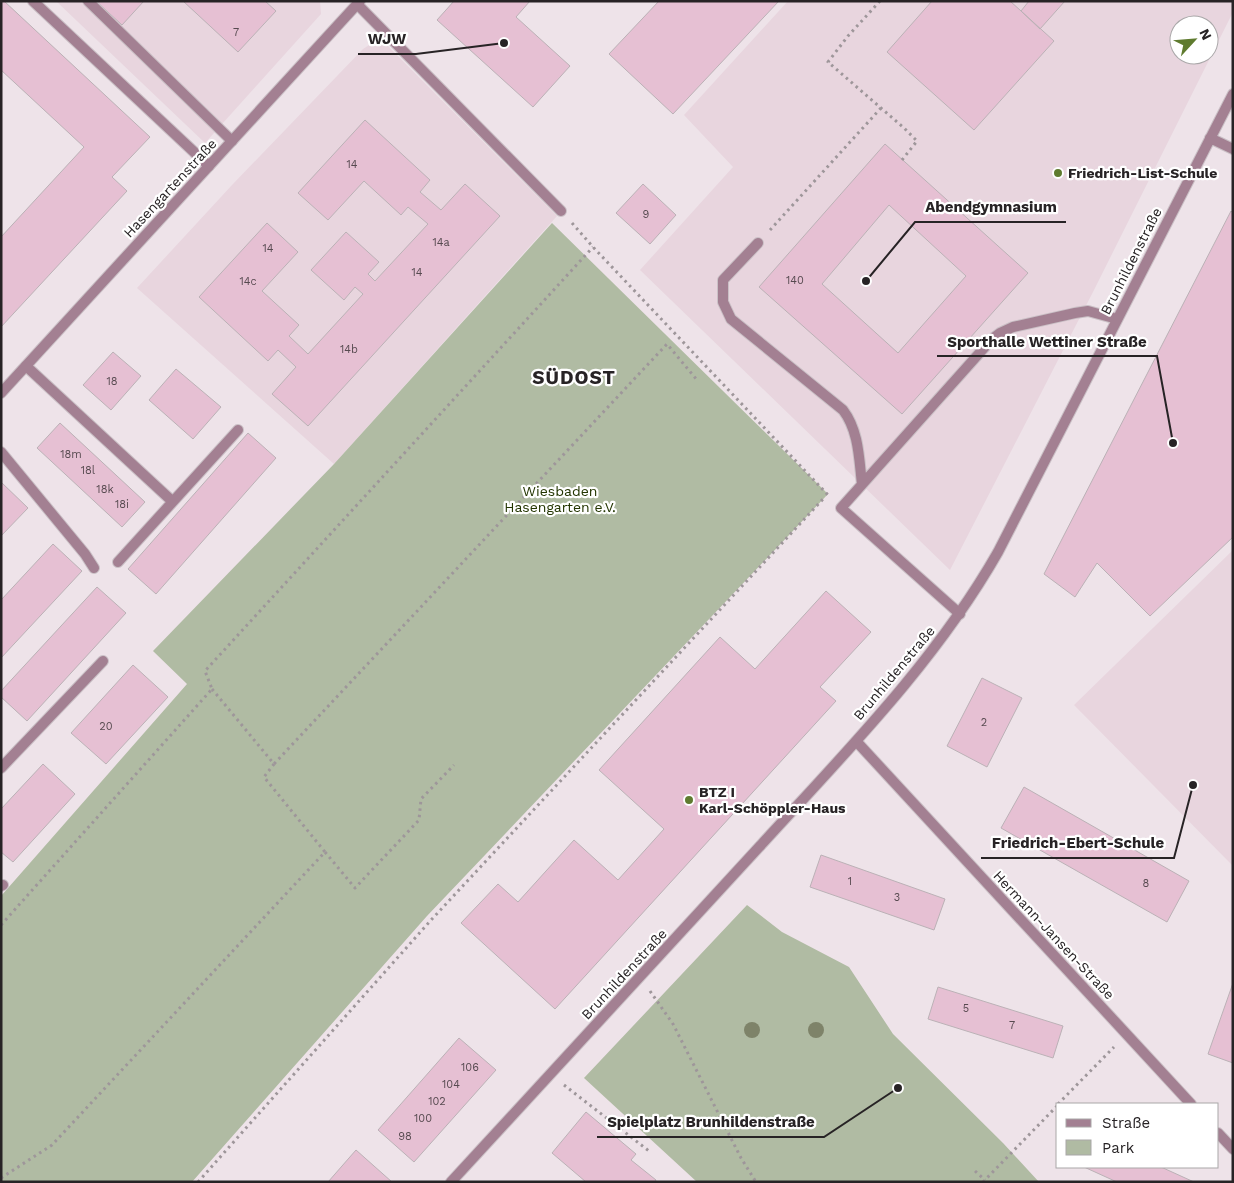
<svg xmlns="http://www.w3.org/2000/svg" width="1234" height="1183" font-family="'Work Sans',sans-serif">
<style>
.built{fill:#e8d5de;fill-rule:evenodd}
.green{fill:#b0bba3}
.building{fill:#e6c0d3;stroke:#bbb1b6;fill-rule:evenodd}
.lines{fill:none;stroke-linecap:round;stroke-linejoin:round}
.lane-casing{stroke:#cac0c6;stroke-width:12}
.street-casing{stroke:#cac0c6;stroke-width:12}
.path{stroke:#9e969a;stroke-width:3;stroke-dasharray:2.5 4;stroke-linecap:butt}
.lane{stroke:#a38092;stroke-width:10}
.street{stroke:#a38092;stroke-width:10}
.tree{fill:#7e8369}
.poi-dot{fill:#5f7b2f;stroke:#fff;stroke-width:2}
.labels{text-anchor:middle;stroke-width:4.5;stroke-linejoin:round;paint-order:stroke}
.number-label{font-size:11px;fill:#574a50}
.poi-label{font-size:14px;font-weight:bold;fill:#272325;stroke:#fff;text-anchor:start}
.street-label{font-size:14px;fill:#272325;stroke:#fff}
.park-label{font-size:14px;fill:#233500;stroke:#fff}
.district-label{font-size:19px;font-weight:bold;letter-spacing:1px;fill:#272325;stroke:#fff}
.leader{fill:none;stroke:#272325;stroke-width:2}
.callout-dot{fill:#272325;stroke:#fff;stroke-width:2}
.callout-label{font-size:15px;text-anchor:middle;font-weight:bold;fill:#272325;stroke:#fff;stroke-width:4.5;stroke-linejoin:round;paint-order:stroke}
</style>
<rect width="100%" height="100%" fill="#eee3e9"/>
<path class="built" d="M56,1h264l1,13 -116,129z
M788,1h445v11l-140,280 -143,278 -310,-300 93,-103 -49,-52zM1179,25h30v30h-30z
M380,38l177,178 -223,248 -197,-176 95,-103 131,-136z
M1233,550v316l-159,-161z"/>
<path class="green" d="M552,223l276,271 -401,422 -235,266h-191v-286l186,-212 -34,-33 181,-187z
M747,905l35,27 67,35 44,67 110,109 36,39h-342l-113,-104z"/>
<path class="building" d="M1,1h3l146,136 -38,40 15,14 -126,136v-90l83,-90 -83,-77z
M96,1h48l-22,24z
M183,1h82l11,10 -38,41z
M454,1h76l-14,16 54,49 -37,41 -96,-87z
M659,1h120l-106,113 -64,-60z
M932,1h78l44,40 -80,89 -87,-78z
M1029,1h36l-25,28 -19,-18z
M365,120l65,60 -10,12 21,18 24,-26 35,32 -192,210 -36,-32 24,-27 -18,-17 -10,11 -69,-64 68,-74 31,29 -36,39 37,34 -10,11 19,18 55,-60 -8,-7 -11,13 -33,-30 35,-38 33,30 -11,12 7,7 53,-57 -20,-17 -7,8 -37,-34 -36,39 -30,-27z
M885,144l143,129 -126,141 -143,-127zM889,205l77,71 -68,77 -76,-69z
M643,184l33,31 -26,29 -34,-31z
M1231,211l2,2v324l-83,79 -53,-53 -22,34 -31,-23z
M113,352l28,24 -30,34 -28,-25z
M176,369l45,38 -28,32 -44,-39z
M60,423l85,79 -23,25 -85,-79z
M248,433l28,25 -120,136 -28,-25z
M1,482l27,26 -27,28z
M53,544l29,27 -81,87v-58z
M97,587l29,26 -99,108 -26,-24v-6z
M826,591l45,41 -51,55 16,14 -281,308 -94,-86 37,-39 20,18 56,-62 44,40 46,-51 -65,-59 121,-133 35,32z
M133,665l35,32 -62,67 -35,-31z
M982,678l40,20 -35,69 -40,-21z
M43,764l32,30 -62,68 -12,-10v-43z
M1024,787l165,94 -22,41 -166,-94z
M821,855l124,44 -11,31 -124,-43z
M1233,983v80l-25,-9z
M938,987l125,39 -10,32 -125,-39z
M459,1038l37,32 -82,92 -36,-32z
M586,1112l50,42 -5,6 25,20 -1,2h-69l-34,-29z
M356,1150l36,32h-64z
M1084,1167h77l33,15h-77z"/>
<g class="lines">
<defs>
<path id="lane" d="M33,1l176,165
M88,1l144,140
M357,4l204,207
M758,243l-35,37v22l8,17 112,91c16,21 16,49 19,74
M26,366l146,135
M1,452l84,102 9,14
M118,562l120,-132
M960,614l-119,-106 151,-169 8,-6 13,-6 62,-14 13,-2 29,8
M1,768l102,-107
M1,886l2,-1"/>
<path id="street" d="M1210,138l23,11
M1,393l359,-392
M856,741l335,363
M1218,1133l15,16
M451,1182c104,-113 207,-225 310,-337 85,-93 175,-184 237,-293l235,-458"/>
</defs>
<use href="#lane" class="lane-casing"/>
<use href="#street" class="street-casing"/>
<path class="path" d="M880,1l-32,35 -20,26 76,66 13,13 -15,19
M572,223l21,24 235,248
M770,230l111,-122
M212,689l62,75 393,-420 30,36
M325,852l30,36 64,-68 2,-21 33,-34
M1,925l211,-236 -7,-18 388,-424
M650,991l23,33 68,134 15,24
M564,1085l85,66
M1058,1104l56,-57
M975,1171l10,9
M1,1178l51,-33 273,-293 -61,-75 10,-13
M198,1182l234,-263 392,-421
M983,1182l75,-77"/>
<use href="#lane" class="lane"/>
<use href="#street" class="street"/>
</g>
<g class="tree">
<circle cx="752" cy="1030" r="8"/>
<circle cx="816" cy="1030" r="8"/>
</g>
<g class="poi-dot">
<circle cx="1058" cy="173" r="5"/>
<circle cx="689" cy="800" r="5"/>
</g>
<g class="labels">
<g class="number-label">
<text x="236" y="36">7</text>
<text x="352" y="168">14</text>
<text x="646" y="218">9</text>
<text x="441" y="246">14a</text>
<text x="268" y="252">14</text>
<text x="417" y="276">14</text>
<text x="795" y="284">140</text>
<text x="248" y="285">14c</text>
<text x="349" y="353">14b</text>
<text x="112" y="385">18</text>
<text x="71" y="458">18m</text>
<text x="88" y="474">18l</text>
<text x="105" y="493">18k</text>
<text x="122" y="508">18i</text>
<text x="984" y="726">2</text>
<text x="106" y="730">20</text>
<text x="850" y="885">1</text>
<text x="1146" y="887">8</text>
<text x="897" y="901">3</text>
<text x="966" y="1012">5</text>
<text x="1012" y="1029">7</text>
<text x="470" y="1071">106</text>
<text x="451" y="1088">104</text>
<text x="437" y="1105">102</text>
<text x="423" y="1122">100</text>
<text x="405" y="1140">98</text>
</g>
<g class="poi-label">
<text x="1068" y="178">Friedrich-List-Schule</text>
<text x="699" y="797">BTZ I<tspan x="699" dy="16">Karl-Schöppler-Haus</tspan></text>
</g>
<g class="street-label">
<text transform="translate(170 188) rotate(-47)" y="5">Hasengartenstraße</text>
<text transform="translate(1131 261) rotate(-63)" y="5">Brunhildenstraße</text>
<text transform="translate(894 673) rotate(-50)" y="5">Brunhildenstraße</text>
<text transform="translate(1054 935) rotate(47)" y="5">Hermann-Jansen-Straße</text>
<text transform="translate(624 974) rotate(-47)" y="5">Brunhildenstraße</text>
</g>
<g class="park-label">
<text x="560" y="496">Wiesbaden<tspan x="560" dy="16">Hasengarten e.V.</tspan></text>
</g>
<g class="district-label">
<text x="574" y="384">SÜDOST</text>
</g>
</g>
<path class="leader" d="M504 43L416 54H358M866 281L915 222H1066M1173 443L1157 356H937M1193 785L1174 858H981M898 1088L824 1137H597"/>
<g class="callout-dot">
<circle cx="504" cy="43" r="5"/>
<circle cx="866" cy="281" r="5"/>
<circle cx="1173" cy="443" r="5"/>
<circle cx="1193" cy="785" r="5"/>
<circle cx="898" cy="1088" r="5"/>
</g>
<g class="callout-label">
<text x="387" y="44">WJW</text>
<text x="991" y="212">Abendgymnasium</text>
<text x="1047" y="347">Sporthalle Wettiner Straße</text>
<text x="1078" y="848">Friedrich-Ebert-Schule</text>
<text x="711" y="1127">Spielplatz Brunhildenstraße</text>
</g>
<rect width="1234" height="1183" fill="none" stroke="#272325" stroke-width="5"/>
<rect x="1056" y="1103" width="162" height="65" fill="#ffffff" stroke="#a9a7a8"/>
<rect x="1066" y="1119" width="25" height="8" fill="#a38092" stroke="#a9a7a8"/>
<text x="1102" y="1128" font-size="15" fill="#272325">Straße</text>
<rect x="1066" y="1140" width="25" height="15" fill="#b0bba3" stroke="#a9a7a8"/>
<text x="1102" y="1153" font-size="15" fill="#272325">Park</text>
<g transform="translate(1194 40) rotate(64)"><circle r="24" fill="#ffffff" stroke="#a9a7a8"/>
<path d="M0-4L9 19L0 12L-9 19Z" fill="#5f7b2f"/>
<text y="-8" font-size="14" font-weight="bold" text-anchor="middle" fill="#272325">N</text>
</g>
</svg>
